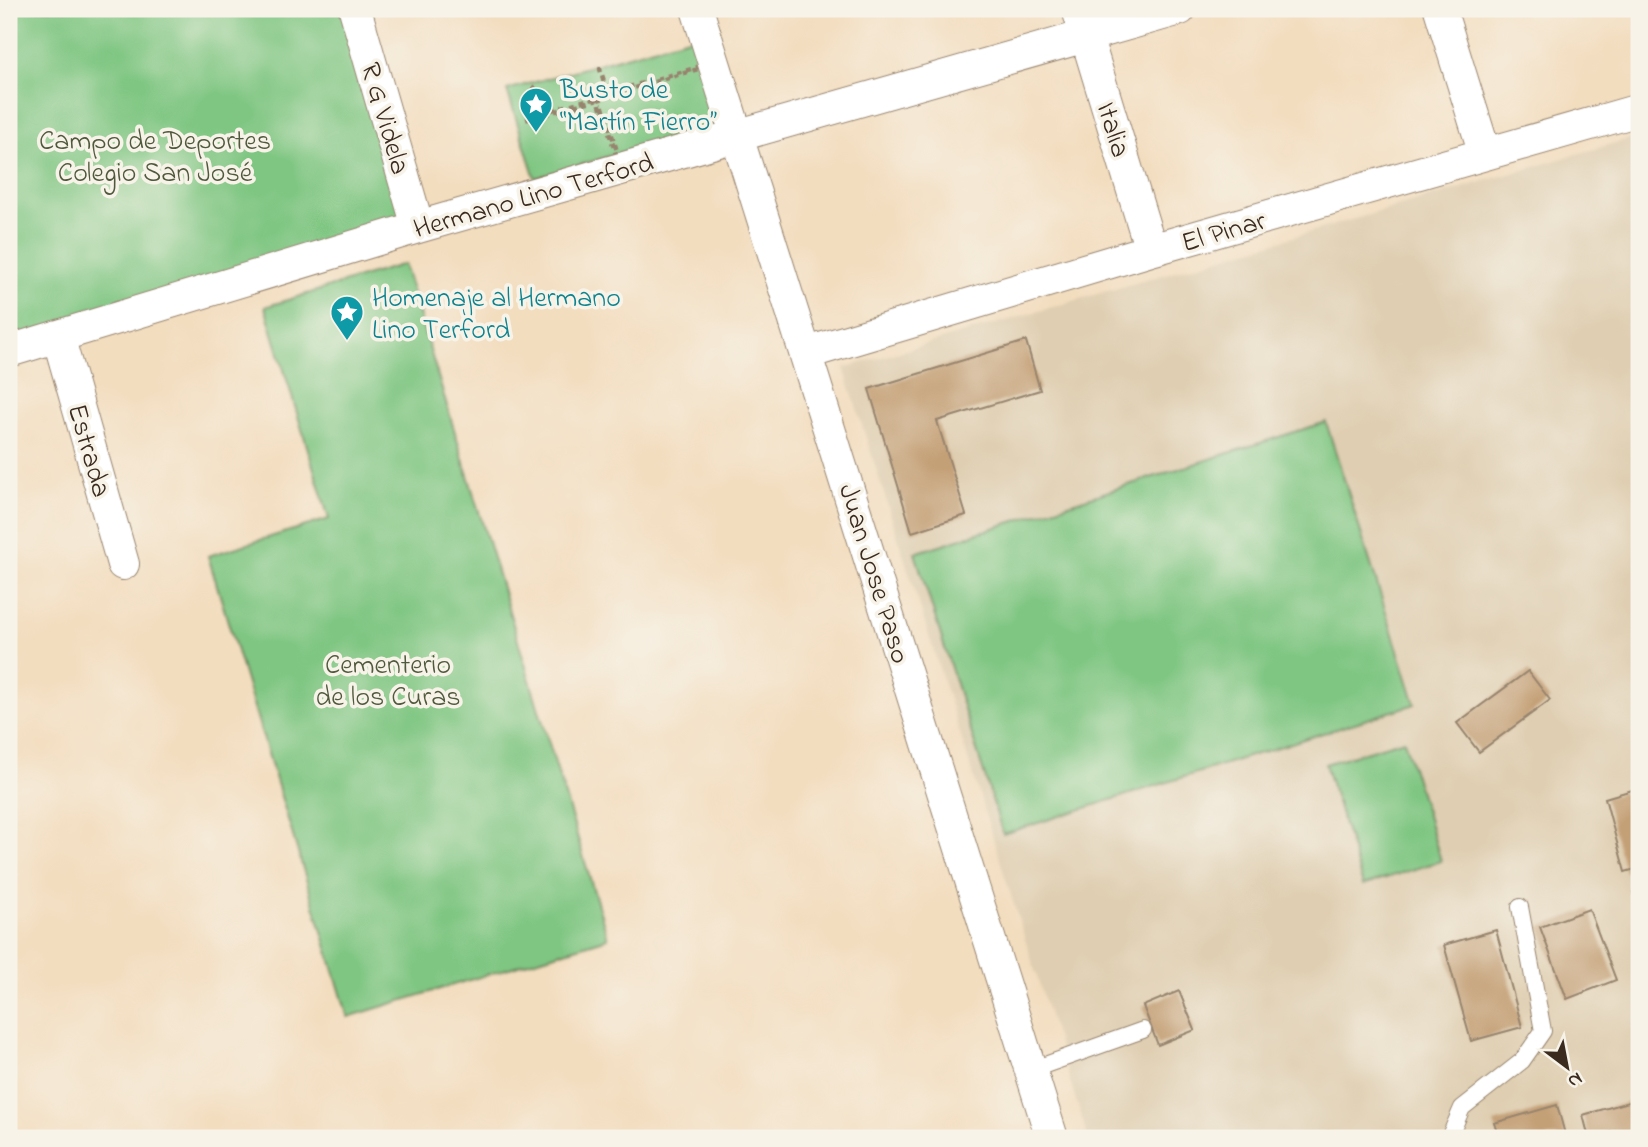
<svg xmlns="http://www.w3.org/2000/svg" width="1648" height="1147" font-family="'Indie Flower',sans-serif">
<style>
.built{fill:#dfceb1}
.green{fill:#7fc682;stroke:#5d7850;stroke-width:2}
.building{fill:#c4a077}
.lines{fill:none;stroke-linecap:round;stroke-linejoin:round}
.service-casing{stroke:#97846e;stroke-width:18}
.minor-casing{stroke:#97846e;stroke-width:34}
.path{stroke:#97846e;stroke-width:4.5;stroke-dasharray:5 5;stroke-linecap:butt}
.service{stroke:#fff;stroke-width:16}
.minor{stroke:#fff;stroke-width:32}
.labels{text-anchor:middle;stroke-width:7;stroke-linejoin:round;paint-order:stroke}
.culture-label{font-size:28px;fill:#0d838f;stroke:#f7f3e8;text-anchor:start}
.street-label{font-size:28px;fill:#3b2a1e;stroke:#f7f3e8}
.park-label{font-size:28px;fill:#4f593c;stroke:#f7f3e8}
</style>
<rect width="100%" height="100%" fill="#f7f3e8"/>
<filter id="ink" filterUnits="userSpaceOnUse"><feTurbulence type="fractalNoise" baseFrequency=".0143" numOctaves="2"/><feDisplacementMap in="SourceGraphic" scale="14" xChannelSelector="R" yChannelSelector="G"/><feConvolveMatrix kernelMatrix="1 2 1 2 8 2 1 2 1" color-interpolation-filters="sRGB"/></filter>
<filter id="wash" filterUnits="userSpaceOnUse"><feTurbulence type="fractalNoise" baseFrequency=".00686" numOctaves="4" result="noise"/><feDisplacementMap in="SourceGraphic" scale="28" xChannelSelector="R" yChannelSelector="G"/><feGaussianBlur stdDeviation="1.57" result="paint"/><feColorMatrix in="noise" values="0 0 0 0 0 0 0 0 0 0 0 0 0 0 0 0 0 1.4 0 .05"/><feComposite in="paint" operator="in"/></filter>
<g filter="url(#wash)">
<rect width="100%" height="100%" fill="#f3ddbf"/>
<path class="built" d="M1639,136v1002h-551l-244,-770z"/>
<path class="green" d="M9,9h339l70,218 -409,124z
M695,36l28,87 -188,55 -28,-88z
M404,264l204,674 -260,79 -140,-461 121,-37 -64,-212z
M1326,422l89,282 -412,130 -88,-281z
M1404,740l37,121 -78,24 -38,-121z"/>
<g id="blocks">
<path class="building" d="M1026,341l14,49 -103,31 29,94 -54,17 -43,-143z
M1528,671l22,29 -71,52 -22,-29z
M1639,788v80l-14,4 -20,-74z
M1639,890v23h-1l-5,-21z
M1589,909l27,71 -49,19 -27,-72z
M1496,930l26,97 -51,14 -27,-96z
M1179,991l16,39 -37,15 -15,-39z
M1639,1099v36l-10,3h-15l-2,-6 -23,6 -6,-23z
M1557,1105l9,33h-67l-5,-15z
M1327,1132l1,6h-22v-1z"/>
</g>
</g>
<g filter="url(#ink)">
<use href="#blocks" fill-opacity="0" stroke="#97846e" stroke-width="2"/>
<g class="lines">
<defs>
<path id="service" d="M1031,1070l112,-40
M1449,1138l13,-30 60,-47 21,-30 -23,-124"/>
<path id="minor" d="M355,9l63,218
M697,9l355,1129
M1078,9l73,241
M1440,9l45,145
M58,336l65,228
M9,351l409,-124 762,-218
M807,353l344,-103 488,-140"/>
</defs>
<use href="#service" class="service-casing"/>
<use href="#minor" class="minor-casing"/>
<path class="path" d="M705,65v2l-105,31 18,56h-2l-18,-55 -73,21v-2l17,-5 -8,-26 2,-1 9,26 62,-18 -7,-25 8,24z"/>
<use href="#service" class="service"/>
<use href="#minor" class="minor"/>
</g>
</g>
<defs>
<symbol id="sight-pin" viewBox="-11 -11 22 30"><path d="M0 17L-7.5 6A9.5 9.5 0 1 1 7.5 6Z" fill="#0f9aa8" stroke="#f7f3e8"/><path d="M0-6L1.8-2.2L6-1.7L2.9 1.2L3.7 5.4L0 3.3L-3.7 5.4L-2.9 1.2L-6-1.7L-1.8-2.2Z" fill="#fff"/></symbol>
</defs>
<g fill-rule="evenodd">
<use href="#sight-pin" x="517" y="85" width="38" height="52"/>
<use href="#sight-pin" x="328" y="293" width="38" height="52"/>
</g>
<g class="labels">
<g class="culture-label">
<text x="560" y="98">Busto de<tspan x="560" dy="32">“Martín Fierro”</tspan></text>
<text x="372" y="306">Homenaje al Hermano<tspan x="372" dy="32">Lino Terford</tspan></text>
</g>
<g class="street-label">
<text transform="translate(387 118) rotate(74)" y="10">R G Videla</text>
<text transform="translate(1115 129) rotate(73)" y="10">Italia</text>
<text transform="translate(533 194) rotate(-16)" y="10">Hermano Lino Terford</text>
<text transform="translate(1223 230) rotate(-16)" y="10">El Pinar</text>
<text transform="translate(91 450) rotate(74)" y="10">Estrada</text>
<text transform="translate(876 573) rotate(73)" y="10">Juan Jose Paso</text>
</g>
<g class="park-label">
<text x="155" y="149">Campo de Deportes<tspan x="155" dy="32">Colegio San José</tspan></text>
<text x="388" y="673">Cementerio<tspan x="388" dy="32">de los Curas</tspan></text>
</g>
</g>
<rect width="1648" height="1147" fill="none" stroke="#f7f3e8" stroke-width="35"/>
<g transform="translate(1567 1067) rotate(148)" stroke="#f7f3e8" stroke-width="5" paint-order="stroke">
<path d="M0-5L12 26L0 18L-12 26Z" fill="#3b2a1e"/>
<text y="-10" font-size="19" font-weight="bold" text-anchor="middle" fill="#3b2a1e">N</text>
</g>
</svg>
